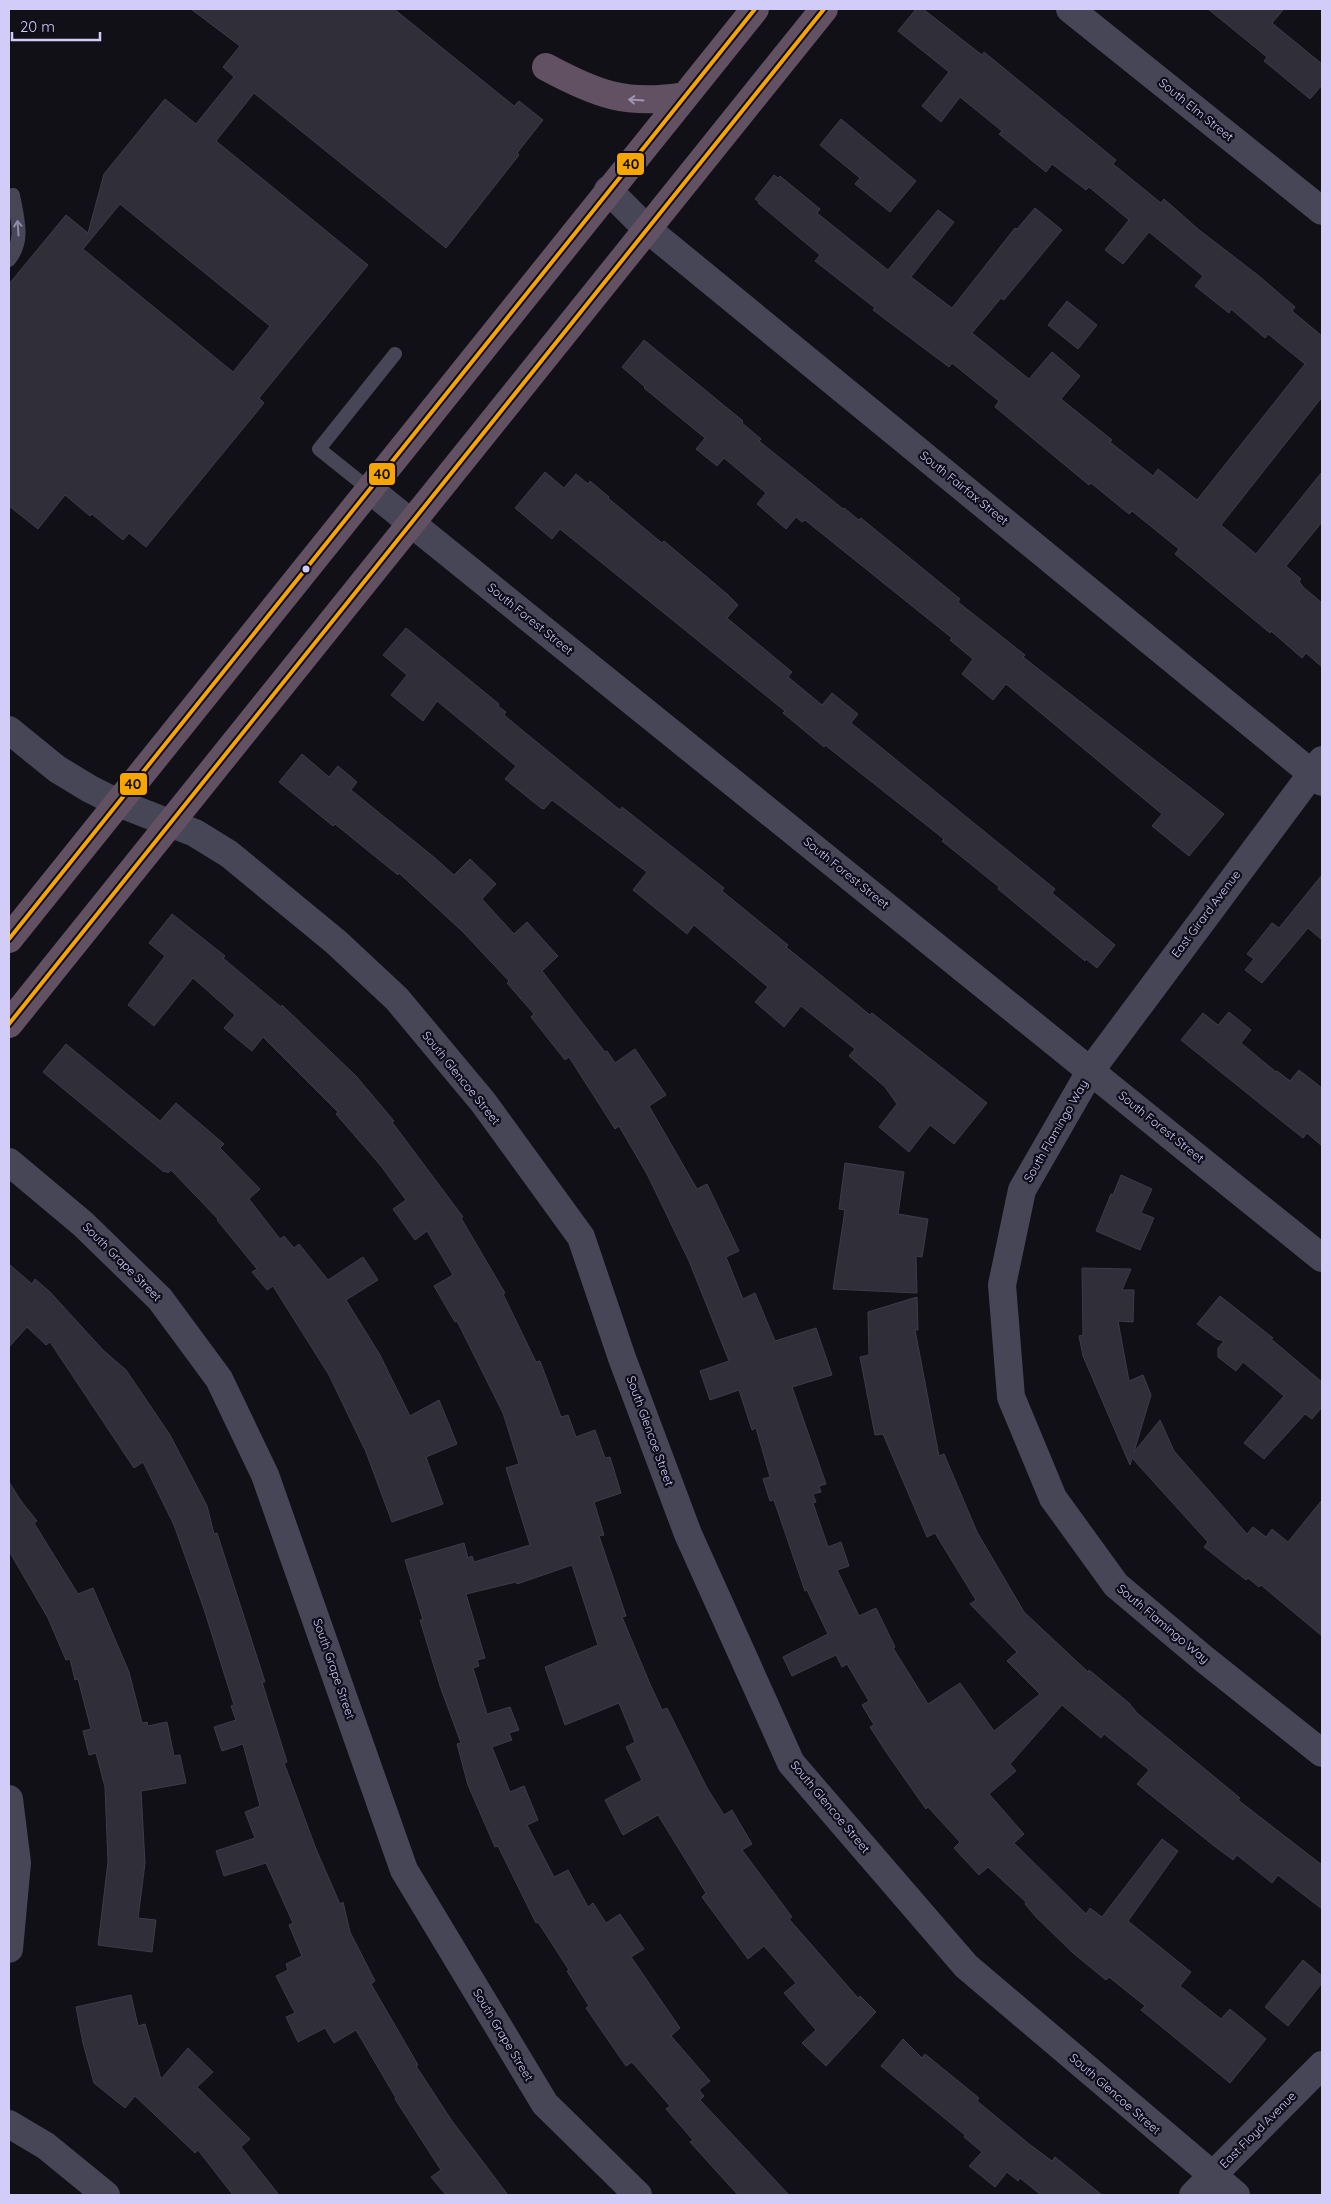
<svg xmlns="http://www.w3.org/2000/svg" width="1331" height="2204" font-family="Quicksand,sans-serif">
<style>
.building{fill:#2f2e39;stroke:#3e3b4a;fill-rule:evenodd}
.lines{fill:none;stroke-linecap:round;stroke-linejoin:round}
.lane{stroke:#474657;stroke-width:14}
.street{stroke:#474657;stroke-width:28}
.highway{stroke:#625063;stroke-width:28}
.bus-1-casing{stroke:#0f0d1a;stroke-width:8}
.bus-1{stroke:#f7a600;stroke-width:4}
.oneway{stroke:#a095b5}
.oneway2{stroke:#8c8aa8}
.bus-dot{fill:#d2cdf8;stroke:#0f0d1a;stroke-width:2}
.labels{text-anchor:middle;stroke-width:4.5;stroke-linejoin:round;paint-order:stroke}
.street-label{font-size:12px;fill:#d2cdf8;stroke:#0f0d1a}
.line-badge{stroke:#0f0d1a;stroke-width:2}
.pale-badge-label{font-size:14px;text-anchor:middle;font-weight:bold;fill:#111}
</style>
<rect width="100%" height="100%" fill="#111017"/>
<path class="building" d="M191,9h203l120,97 5,-5 24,19 -26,33 2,2 -73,93 -192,-155 -38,48 152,124 -109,133 5,5 -118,144 -17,-14 -6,7 -31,-26 -2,2 -25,-21 -27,34 -29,-23v-222l57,-69 22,18 16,-59 61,-75 31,25 38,-47 -11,-10 17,-21zM120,204l150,122 -37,46 -150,-123z
M916,9h7l59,46 2,-3 132,108 -3,4 48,39 3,-4 34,30 61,47 36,31 -3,4 30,25v61l-101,128 35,29 66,-82v50l-36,44 15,13 -2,2 4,6 19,16v64l-16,-14 -4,5 -31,-27 -1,2 -95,-79 4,-5 -47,-38 -3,3 -38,-31 -2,2 -35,-29 -59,-49 4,-6 -47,-38 -3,4 -76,-57 2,-2 -60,-47 5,-6 -62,-52 1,-1 -4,-3 19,-24 4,3 2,-2 40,33 -3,4 71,57 50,-60 16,12 -43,55 41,31 63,-80 2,1 18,-21 27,22 -58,70 -3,-2 -29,35 57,46 23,-27 28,24 -19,23 51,41 -2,2 43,34 5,-7 39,31 108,-136 -37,-30 -3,4 -34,-29 -2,4 -34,-27 8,-10 -54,-44 -26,32 -18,-14 24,-30 -40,-33 -3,3 -34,-26 -6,8 -47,-38 3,-3 -42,-34 -19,25 -19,-16 27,-34 -51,-41z
M1208,9h76l-12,14 50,41v21l-12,14 -46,-38 3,-4z
M841,119l75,62 -26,31 -35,-28 5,-6 -40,-33z
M1067,301l30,24 -19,24 -30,-24z
M644,340l99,81 -1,2 19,16 -2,2 57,46 27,22 1,-1 15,12 2,-2 99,81 -2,3 67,53 -2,2 201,157 -35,42 -37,-30 10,-12 -156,-130 -13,16 -31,-26 11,-15 -23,-19 2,-2 -147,-118 -3,2 -6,-5 -10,12 -29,-25 9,-11 -42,-35 -7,8 -21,-17 9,-11 -61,-50 1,-1 -23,-20z
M545,472l19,16 12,-14 12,10 2,-3 19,16 -1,1 54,45 2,-2 63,53 11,11 -11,13 65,54 -4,5 34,28 10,-12 26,21 -7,9 204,166 -3,4 63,52 -18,23 -11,-9 -1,2 -87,-72 1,-2 -57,-46 2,-2 -119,-94 -1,2 -41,-34 2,-2 -225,-182 -8,10 -37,-31z
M406,628l93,76 -1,2 8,6 -2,3 18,15 98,80 2,-3 102,81 -2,3 66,54 -2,2 84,68 2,-2 115,90 -33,41 -24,-19 -21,27 -30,-25 18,-23 -12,-17 -36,-31 6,-7 -54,-43 -17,21 -29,-25 13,-15 -74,-62 -7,9 -54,-44 14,-18 -95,-72 -8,9 -3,-1 -36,-29 11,-13 -79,-65 -14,20 -32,-26 16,-20 -24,-20z
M302,754l27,23 9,-11 19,16 -6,8 84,68 19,17 16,-16 26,25 -14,15 32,35 13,-12 31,34 -16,15 63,81 2,-1 8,12 20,-14 31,46 -17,11 48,83 10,-5 32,67 -13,6 17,42 12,-6 20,48 41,-13 16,47 -40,12 34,97 -7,2 2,6 -8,2 3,8 -3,1 15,44 13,-5 8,24 -12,4 22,46 17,-8 19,39 -2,1 35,56 32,-21 34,48 46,-37 -33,-33 10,-9 -47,-48 6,-4 -41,-67 -8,4 -44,-103 -8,1 -15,-78 9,-2 -1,-43 49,-15 1,33h-3l24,126 5,-2 33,78 47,80 64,60 1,-2 40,33 8,10 103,85 -2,2 84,65v44l-44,-34 -6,8 -35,-28 -4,5 -20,-15 -76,-61 12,-14 -45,-36 -3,4 -39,-33 -52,59 6,7 -27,23 35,40 -10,9 72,71 4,-6 12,9 60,-78 16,12 -50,70 63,51 -11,14 41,33 9,-10 36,30 -36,44 -89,-73 4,-4 -36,-29 -3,3 -33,-27 -37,-36 -11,-13 1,-2 -38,-35 -9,8 -25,-27 6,-6 -32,-35 -2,2 -40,-57 -16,-25 4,-2 -12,-20 7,-4 -22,-37 -5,3 -6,-12 -44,21 -9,-19 45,-23 -21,-44 -2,1 -31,-91 -4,1 -7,-22 7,-2 -14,-49 -4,2 -13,-40 -29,10 -10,-29 29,-10 -40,-100 -42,-87 -28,-48 -4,3 -46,-72 -4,3 -34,-43 3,-3 -27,-31 2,-2 -47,-50 -63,-58 -1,2 -63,-51 -2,2 -54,-44z
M1322,875v65l-14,-12 -46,55 -17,-13 9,-11 -7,-5 25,-31 7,5z
M172,914l53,42 -2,2 58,49 1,-2 74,71 38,45 -2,1 71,95 -2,1 44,75 -2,1 33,68 4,-1 21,56 7,-2 8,22 19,-7 10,28 5,-1 11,36 -27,9 10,33 -5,1 27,80 -4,1 28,67 12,26 5,-2 40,80 17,27 8,-5 20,34 -10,6 50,67 -3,2 69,79 2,-2 16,16 -50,54 -24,-23 14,-13 -32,-37 12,-10 -32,-37 -16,13 -46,-62 4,-4 -48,-78 -35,20 -18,-35 37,-20 -16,-33 9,-5 -16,-39 -54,22 -20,-58 53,-22 -26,-80 -55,19 -1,-2 -50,12 19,64 -8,2 2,6 -6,2 14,46 23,-7 9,23 -10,3 3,7 -20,7 18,45 14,-6 14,34 -11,5 27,52 14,-7 20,37 5,-4 13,20 14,-9 24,35 -13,8 49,71 -9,8 39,45 -11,9 5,6 -4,4 89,95h-51l-48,-53 3,-2 -27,-31 4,-3 -38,-44 -6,4 -40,-58 3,-2 -22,-35 2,-1 -31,-48 -2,1 -38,-77 -3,1 -27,-62 -11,-41 4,-1 -21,-57 -20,-66h3l-18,-60 59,-17 4,15 4,-2 2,6 56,-17 -24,-77 13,-4 -16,-51 -46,-92 -2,1 -21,-36 19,-11 -26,-44 -12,9 -22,-31 13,-9 -25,-34 -45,-52 2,-2 -75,-75 -11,14 -28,-23 11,-13 -42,-37 -39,48 -26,-21 37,-49 -16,-13z
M1229,1012l22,18 -10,13 35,29 1,-1 13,10 9,-11 23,18v58l-15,-13 -4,5 -19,-15 -103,-83 22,-27 15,12z
M66,1044l94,77 16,-18 48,41 -4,4 40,41 -11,10 31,40 4,-3 10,12 5,-4 29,36 35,-23 15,23 -32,20 34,55 30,61 29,-16 18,44 -31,13 17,47 -51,18 -26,-70 -37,-77 -56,-89 -6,4 -15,-18 5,-3 -40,-49 1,-1 -47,-49 -3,3 -3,-2 -1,1 -121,-100z
M845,1163l59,9 -6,42 30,5 -6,38 -6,-1 1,37 -84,-4 12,-79 -6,-1z
M1121,1175l31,14 -11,24 13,5 -14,32 -44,-19 15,-37 2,1z
M9,1264l23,20 3,-5 15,13 53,58 23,20 44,65 37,71 7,28 3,-1 48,149h-3l25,80 -3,1 32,86 24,55 3,-2 7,30 25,49 -4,3 47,81 -2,1 36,55 56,74h-62l-15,-18 10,-7 -46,-71 1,-1 -40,-68 -22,13 -9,-15 -27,14 -12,-25 9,-4 -19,-37 12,-6 -2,-6 16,-8 -13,-31 4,-2 -27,-60 -42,13 -8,-25 39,-13 -10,-26 15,-6 -17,-62 -21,7 -8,-24 22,-7 -5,-14 3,-1 -30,-96 -30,-84 -31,-63 -9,6 -84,-126 -4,3 -19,-18 -18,20z
M1082,1268l49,1 -9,21h12l-1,32 -15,-1 11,60 14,-6 8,20 -17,57 26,-32 14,31 73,83 6,-7 13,10 6,-8 16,13 34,-42v136l-61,-51 -2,2 -11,-9 -2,2 -42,-33 4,-5 -76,-84 -2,7 -47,-109 -4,-20 4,-1z
M1220,1296l53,42 -2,1 51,43v25l-10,12 -7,-5 -41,45 -20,-16 40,-47 -41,-34 -7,9 -18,-14v-9l6,-7 -7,-2 -20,-15z
M9,1482l12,19 16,20 -3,2 44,71 15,-6 36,84 13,51 5,-1 1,4 19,-4 7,34 6,-1 6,28 -45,8 4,72 -7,55 18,2 -4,32 -54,-7 10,-83 -3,-75 -9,-34 -7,2 -6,-24 8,-2 -13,-50 -3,1 -5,-21 -4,1 -18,-42 -39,-67z
M1303,1960l19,16v7l-34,43 -23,-19z
M131,1995l7,31 7,-2 16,55 27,-31 25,24 -16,15 53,52 -9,8 38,48h-46l-35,-45 -3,3 -60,-57 -10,12 -31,-25 -11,-40 -7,-36z
M903,2039l19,19 3,-4 54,44 -2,3 52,43 23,17 3,-4 47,38h-61l-21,-17 -2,3 -11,-9 -12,15 -26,-21 13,-14 -18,-15 1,-2 -84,-69z"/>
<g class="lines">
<path class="lane" d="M9,260c16,-20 8,-42 4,-65
M369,489l-50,-40 76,-95"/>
<path class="street" d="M1070,9l252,202
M608,190l38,38 676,554
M369,489l953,769
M9,730l48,39 33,20 28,14 77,30 34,21 107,88 61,57 86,103 98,135 41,121 66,176 103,229 175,203 270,229
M1322,760l-231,310 -69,120 -20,95 9,112 42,101 63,87 88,74 118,94
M9,1162l74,62 77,75 59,80 46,96 139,395 141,234 93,91
M9,1799l8,64 -8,86
M9,2124l37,22 60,49
M1193,2195l129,-130"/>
<path class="highway" d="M546,67c50,27 81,39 138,29
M9,939l746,-930
M9,1024l815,-1015"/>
<defs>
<path id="bus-1" d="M9,939l746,-930
M9,1024l815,-1015"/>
</defs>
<use href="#bus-1" class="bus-1-casing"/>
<use href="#bus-1" class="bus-1"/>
</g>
<defs><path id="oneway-shaft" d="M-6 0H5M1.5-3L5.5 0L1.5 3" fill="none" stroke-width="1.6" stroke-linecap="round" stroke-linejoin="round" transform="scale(1.25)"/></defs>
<use class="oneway" href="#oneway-shaft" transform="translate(636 100) rotate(-176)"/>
<use class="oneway2" href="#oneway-shaft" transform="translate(18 228) rotate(-94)"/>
<circle class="bus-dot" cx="306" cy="569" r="4.5"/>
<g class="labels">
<g class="street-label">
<text transform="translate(1196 110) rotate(39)" y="4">South Elm Street</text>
<text transform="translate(964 488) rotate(39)" y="4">South Fairfax Street</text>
<text transform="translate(530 619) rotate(39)" y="4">South Forest Street</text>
<text transform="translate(846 873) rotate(39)" y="4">South Forest Street</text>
<text transform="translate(1206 914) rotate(-53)" y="4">East Girard Avenue</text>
<text transform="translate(461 1078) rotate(51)" y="4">South Glencoe Street</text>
<text transform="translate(1161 1127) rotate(39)" y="4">South Forest Street</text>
<text transform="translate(1056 1131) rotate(-60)" y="4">South Flamingo Way</text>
<text transform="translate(122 1262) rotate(45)" y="4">South Grape Street</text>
<text transform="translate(650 1431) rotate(70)" y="4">South Glencoe Street</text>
<text transform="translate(1163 1624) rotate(40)" y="4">South Flamingo Way</text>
<text transform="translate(334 1669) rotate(71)" y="4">South Grape Street</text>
<text transform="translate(830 1807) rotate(50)" y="4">South Glencoe Street</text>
<text transform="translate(503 2035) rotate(59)" y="4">South Grape Street</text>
<text transform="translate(1115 2094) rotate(41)" y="4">South Glencoe Street</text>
<text transform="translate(1258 2130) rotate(-45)" y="4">East Floyd Avenue</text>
</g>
</g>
<g class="line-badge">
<rect x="616" y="152" width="29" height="24" rx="5" fill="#f7a600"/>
<rect x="368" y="462" width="28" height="24" rx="5" fill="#f7a600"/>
<rect x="119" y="772" width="29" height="24" rx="5" fill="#f7a600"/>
</g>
<g class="pale-badge-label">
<text x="631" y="169">40</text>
<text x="382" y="479">40</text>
<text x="133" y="789">40</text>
</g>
<rect width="1331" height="2204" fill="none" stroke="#d2cdf8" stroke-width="20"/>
<path d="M12 32v8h88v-8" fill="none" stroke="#d2cdf8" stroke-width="2.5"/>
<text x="20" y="32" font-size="15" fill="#d2cdf8" stroke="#0f0d1a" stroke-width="4" paint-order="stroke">20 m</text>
</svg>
